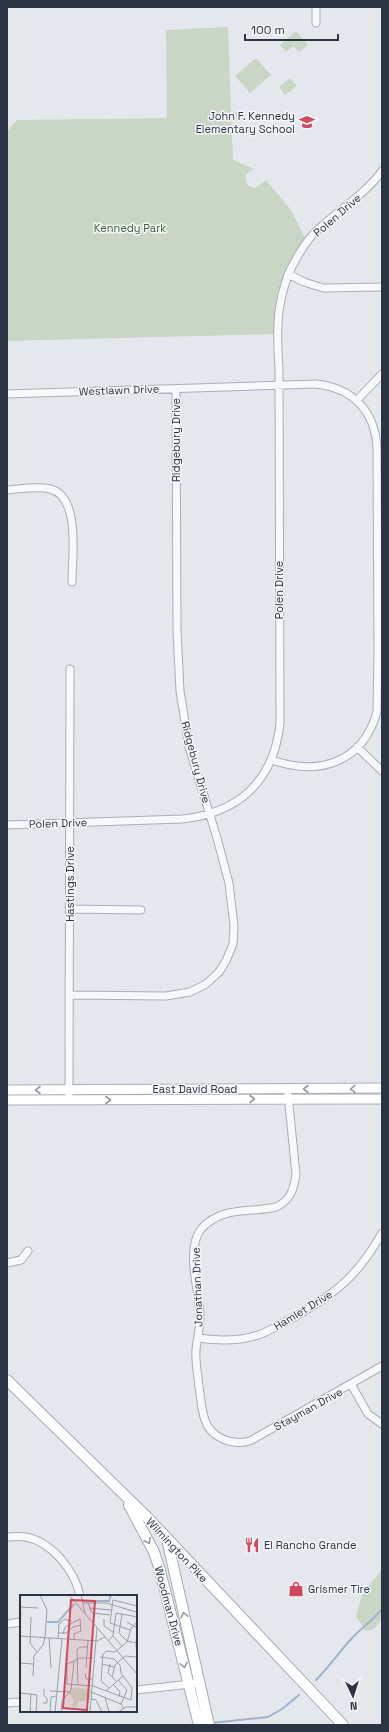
<svg xmlns="http://www.w3.org/2000/svg" width="389" height="1732" font-family="'Space Grotesk',sans-serif">
<style>
.green{fill:#c9d6c5}
.lines{fill:none;stroke-linecap:round;stroke-linejoin:round}
.stream{stroke:#9fb4cc;stroke-width:2}
.street-casing{stroke:#a9aeb7;stroke-width:9}
.secondary-casing{stroke:#a9aeb7;stroke-width:11}
.primary-casing{stroke:#a3abb8;stroke-width:12}
.street{stroke:#f7f8fa;stroke-width:7}
.secondary{stroke:#fff;stroke-width:9}
.primary{stroke:#fff;stroke-width:10}
.oneway{stroke:#959aa2}
.labels{text-anchor:middle;stroke-width:3;stroke-linejoin:round;paint-order:stroke}
.poi-label{font-size:11px;fill:#2b3445;stroke:#f4f6f9;text-anchor:start}
.street-label{font-size:11px;fill:#2b3445;stroke:#f4f6f9}
.park-label{font-size:11px;fill:#3f6138;stroke:#f4f6f9}
.inset-river{fill:none;stroke:#9fb4cc;stroke-width:2}
.inset-road{fill:none;stroke:#9a9fa9;stroke-width:1}
.view{fill:#d1495b;fill-opacity:0.15;stroke:#d1495b;stroke-width:2}
.inset-edge{fill:none;stroke:#2b3445;stroke-width:2}
</style>
<rect width="100%" height="100%" fill="#e4e7ec"/>
<path class="green" d="M228,27l3,86 6,-1 4,4 1,3 -3,3 -8,-8 2,46 21,9 2,-1c-8,3 -13,8 -9,16 8,8 12,1 19,-4l25,30 16,32 -19,32 -11,60 -270,7v-210l10,-11 150,-2 -1,-88z
M296,31l12,14 -9,7 -6,-6 -7,6 -6,-7z
M256,58l15,17 -21,18 -15,-17z
M290,78l7,8 -12,9 -6,-8z
M382,1569v50l-8,10 -9,2 -9,-15 6,-21z"/>
<g class="lines">
<path class="stream" d="M316,1680c13,-13 24,-29 37,-43 10,-10 20,-17 29,-28
M211,1723l57,-6 14,-8 17,-14"/>
<defs>
<path id="street" d="M316,7v16
M288,274l16,8 19,6 59,-1
M7,394l309,-10c37,4 59,27 61,64l1,204 -1,60c-15,52 -59,64 -105,48
M357,400l25,-26
M7,490c13,-1 30,-4 43,-1 31,7 22,69 22,93
M357,747l25,24
M7,825l175,-6c57,-6 92,-38 98,-96l-1,-355c-3,-40 -3,-78 20,-114 6,-10 13,-21 23,-28 20,-18 44,-33 60,-55
M70,909l71,1
M69,995l97,1 24,-4 16,-8 13,-12 7,-11 7,-17 1,-18 -5,-43 -12,-45 -28,-91 -9,-56 -3,-60 -1,-242
M69,1094l1,-425
M288,1095l8,79c-2,15 -5,26 -20,33 -26,6 -54,-1 -74,21 -18,21 -2,64 -2,89 0,11 -3,22 -4,33 -1,12 2,25 3,37 2,10 2,23 6,33 6,18 27,26 45,21l132,-75
M7,1263l14,-3 7,-9
M198,1338c20,3 44,3 63,-4 12,-5 24,-12 35,-18 41,-23 63,-42 86,-83
M351,1384l17,30 14,10
M7,1537c6,0 12,-1 19,0 26,5 49,34 54,59
M7,1624l14,-2
M136,1690l64,-7
M7,1703l14,-1"/>
<path id="secondary" d="M7,1090l375,-2
M7,1100l375,-1"/>
<path id="primary" d="M7,1380l140,137 196,208
M129,1505l25,47 5,15 40,158
M167,1539l42,186"/>
</defs>
<use href="#street" class="street-casing"/>
<use href="#secondary" class="secondary-casing"/>
<use href="#primary" class="primary-casing"/>
<use href="#street" class="street"/>
<use href="#secondary" class="secondary"/>
<use href="#primary" class="primary"/>
</g>
<defs><path id="oneway-chevron" d="M-2-3.5L2.5 0L-2 3.5" fill="none" stroke-width="1.6" stroke-linecap="round" stroke-linejoin="round"/></defs>
<g class="oneway">
<use href="#oneway-chevron" transform="translate(306 1089) rotate(-180)"/>
<use href="#oneway-chevron" transform="translate(353 1089) rotate(179)"/>
<use href="#oneway-chevron" transform="translate(38 1090) rotate(180)"/>
<use href="#oneway-chevron" transform="translate(252 1099)"/>
<use href="#oneway-chevron" transform="translate(108 1100)"/>
<use href="#oneway-chevron" transform="translate(148 1541) rotate(64)"/>
<use href="#oneway-chevron" transform="translate(184 1615) rotate(-104)"/>
<use href="#oneway-chevron" transform="translate(184 1665) rotate(77)"/>
</g>
<defs>
<symbol id="school-bare" viewBox="-9 -9 18 18"><path d="M0-5L7-2L0 1L-7-2ZM-4 1L0 2.5L4 1V4Q0 6-4 4Z" fill="#d1495b" stroke="#f4f6f9" stroke-width="2.5" paint-order="stroke"/></symbol>
<symbol id="restaurant-bare" viewBox="-9 -9 18 18"><path d="M-5-6h1v4h1v-4h1v4h1v-4h1v5L-1.5 .5V6h-2V.5L-5-1ZM5-6V6H3V1.5H1.5Q1.5-4 5-6Z" fill="#d1495b" stroke="#f4f6f9" stroke-width="2.5" paint-order="stroke"/></symbol>
<symbol id="shop-bare" viewBox="-9 -9 18 18"><path d="M-5-2.5h2.3a2.7 3.5 0 0 1 5.4 0H5L5.5 6h-11ZM-1.5-2.5h3a1.5 2.3 0 0 0-3 0Z" fill="#d1495b" stroke="#f4f6f9" stroke-width="2.5" paint-order="stroke"/></symbol>
</defs>
<g fill-rule="evenodd">
<use href="#school-bare" x="296" y="111" width="22" height="22"/>
<use href="#restaurant-bare" x="241" y="1534" width="22" height="22"/>
<use href="#shop-bare" x="285" y="1578" width="22" height="22"/>
</g>
<g class="labels">
<g class="poi-label">
<text x="295" y="120" text-anchor="end">John F. Kennedy<tspan x="295" dy="13">Elementary School</tspan></text>
<text x="264" y="1549">El Rancho Grande</text>
<text x="308" y="1593">Grismer Tire</text>
</g>
<g class="street-label">
<text transform="translate(337 215) rotate(-41)" y="4">Polen Drive</text>
<text transform="translate(119 390) rotate(-2)" y="4">Westlawn Drive</text>
<text transform="translate(176 440) rotate(-90)" y="4">Ridgebury Drive</text>
<text transform="translate(279 590) rotate(-90)" y="4">Polen Drive</text>
<text transform="translate(196 762) rotate(75)" y="4">Ridgebury Drive</text>
<text transform="translate(58 823) rotate(-2)" y="4">Polen Drive</text>
<text transform="translate(70 884) rotate(-90)" y="4">Hastings Drive</text>
<text x="195" y="1093">East David Road</text>
<text transform="translate(197 1287) rotate(-92)" y="4">Jonathan Drive</text>
<text transform="translate(303 1310) rotate(-31)" y="4">Hamlet Drive</text>
<text transform="translate(308 1409) rotate(-29)" y="4">Stayman Drive</text>
<text transform="translate(177 1550) rotate(47)" y="4">Wilmington Pike</text>
<text transform="translate(169 1606) rotate(75)" y="4">Woodman Drive</text>
</g>
<g class="park-label">
<text x="130" y="232">Kennedy Park</text>
</g>
</g>
<g transform="translate(20 1595)">
<rect width="117" height="117" fill="#e4e7ec"/>
<path d="M51,93l20,1 -1,11 -12,2 -1,5h-4l-2,-3h2v-5l-4,-6z" fill="#c9d6c5"/>
<path class="inset-river" d="M64,6h25l2,-6M27,27h11l16,-18"/>
<path class="inset-road" d="M49,0l68,79M61,0l4,18M63,8h23l30,9M68,8l4,10 18,2M0,12l18,1M69,13l22,2M102,19l-3,19 8,8 10,2M11,22l-1,26 7,9M84,24v7l9,6M107,27l10,6 -1,19M0,29l1,-12M110,35l-20,-7 3,-23 24,6M38,38h8l7,-6 8,-2M43,39l2,-7 15,-8 1,12 -7,3v6M0,41l77,5 8,-4M93,41l9,10M29,43l2,30M38,44l1,-15 6,-5 6,3M88,46l5,-5 3,-23 21,4M54,66l-7,3v20l26,2 38,14 1,-12 -11,-15 -1,-8 -6,-6 -14,-2M0,68l13,1M82,69l12,3M90,69l-2,9 8,8M66,73l2,-27M65,78l1,6h7M13,81l1,-20 9,-11 2,-8 2,-27 -7,-15M92,82l3,-12 10,-9 12,1M98,85l9,10 -6,14M93,89l7,8 -1,5M58,90l-1,-35 3,-3h7M89,93l-8,-7 2,-27 4,-3 8,1 12,-10 4,-13 6,-7M30,96l20,1M86,96l17,-15M71,97l30,12 3,5M0,98l17,2 -1,17M85,102l4,15M71,104l5,1 6,12M23,108h4v-4l-3,-4v-6M10,117l1,-19M30,117l1,-15 5,-1M35,117l7,-73M41,117l1,-11 9,-11 3,-29 4,-3h15M70,117l7,-84M98,117l8,-5h11"/>
<path class="view" d="M51,5l24,1 -8,109 -24,-2z"/>
<rect width="117" height="117" class="inset-edge"/>
</g>
<rect width="389" height="1732" fill="none" stroke="#2b3445" stroke-width="16"/>
<g transform="translate(353 1696) rotate(176)" stroke="#f4f6f9" stroke-width="3" paint-order="stroke">
<path d="M0-3L7 15L0 10L-7 15Z" fill="#2b3445"/>
<text y="-6" font-size="11" font-weight="bold" text-anchor="middle" fill="#2b3445">N</text>
</g>
<path d="M245 34v6h93v-6" fill="none" stroke="#2b3445" stroke-width="2"/>
<text x="251" y="34" font-size="12" fill="#2b3445" stroke="#f4f6f9" stroke-width="3" paint-order="stroke">100 m</text>
</svg>
